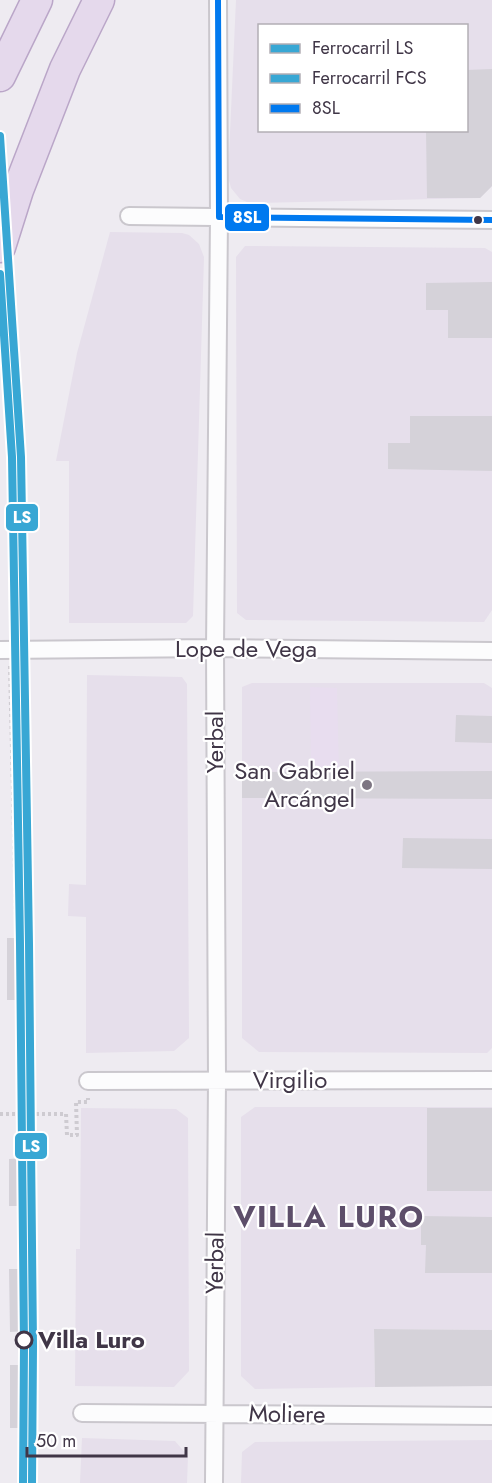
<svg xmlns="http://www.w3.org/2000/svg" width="492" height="1483" font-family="Jost,sans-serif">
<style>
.residential{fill:#e6dfeb;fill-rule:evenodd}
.education{fill:#e8ddef}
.building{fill:#d5d2d9}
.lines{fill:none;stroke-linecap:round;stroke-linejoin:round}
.minor-casing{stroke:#cac7cd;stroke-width:20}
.motorway-casing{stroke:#baa6c8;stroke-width:33}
.path{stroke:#cecbd1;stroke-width:4;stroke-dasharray:3 3;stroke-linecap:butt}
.minor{stroke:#fcfcfd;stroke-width:16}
.motorway{stroke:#e5d9ec;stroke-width:30}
.bus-1-casing{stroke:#fff;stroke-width:10}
.bus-1{stroke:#0079ef;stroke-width:6}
.rail-1-casing{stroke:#fff;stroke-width:12}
.rail-2-casing{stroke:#fff;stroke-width:12}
.rail-1{stroke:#38a7d4;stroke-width:8}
.rail-2{stroke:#38a7d4;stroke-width:8}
.bus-dot{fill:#403647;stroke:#fff;stroke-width:2}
.poi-dot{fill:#7d7582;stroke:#fff;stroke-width:2}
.stop-dot{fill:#fff;stroke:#403647;stroke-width:3}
.labels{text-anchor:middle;stroke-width:4.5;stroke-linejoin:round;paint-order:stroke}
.street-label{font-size:24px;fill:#403647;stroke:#fff}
.poi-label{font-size:24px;fill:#403647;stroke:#fff;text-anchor:end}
.stop-label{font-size:24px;font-weight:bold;fill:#403647;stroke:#fff;text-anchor:start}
.district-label{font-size:30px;font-weight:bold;letter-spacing:1.5px;fill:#5d4e6a;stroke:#fff}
.line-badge{stroke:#fff;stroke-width:2}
.badge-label{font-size:16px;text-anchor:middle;font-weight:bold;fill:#fff}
</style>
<rect width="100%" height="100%" fill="#eeebf1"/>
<path class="residential" d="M236,0h256v186l-12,12 -224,5 -9,-1 -7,-3 -9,-11 -3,-11zM260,26h206v104h-206z
M110,232l72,1 7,2 10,9 5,13 -11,359 -7,7h-117v-162h-13l21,-108z
M245,246l240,2 7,4v358l-8,12 -238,-2 -9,-7 -1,-356z
M87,675l95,2 5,7 2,354 -15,13 -88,2v-136l-18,-1 1,-32 17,1z
M252,683h232l8,5v360l-5,5 -228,-1 -17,-14v-351z
M255,1107h237v223l-118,-1 1,58 -120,2 -14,-13v-259z
M81,1108l95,1 12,9 1,253 -15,16 -99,-1 1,-137h4z
M82,1438l93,3 13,15 -1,27h-107z
M492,1440v43h-251l1,-31 13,-10z"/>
<path class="education" d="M310,687l27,1 2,84h-28z"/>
<path class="building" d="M492,69v117l-12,12h-53l-1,-68h40v-60z
M492,282v56h-44v-28h-22v-27z
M410,416h82v55l-104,-2v-26h22z
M456,715l36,1v27l-37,-1z
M492,771v28l-250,-1v-26z
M403,838l89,1v30l-90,-1z
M7,938h16l1,62h-17z
M427,1108h65v83h-65z
M24,1158v48h-15v-47z
M421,1216l71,1v56h-67l1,-28h-5z
M9,1269h16v62l-15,1z
M374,1329l118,1v56l-117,1z
M10,1365h15v63h-15z"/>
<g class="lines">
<defs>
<path id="minor" d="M129,216l363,4
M0,650l215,-2 277,3
M88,1081l404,-1
M82,1413l410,3
M214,1483l3,-402 -2,-433 4,-431 -1,-217"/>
<path id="motorway" d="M0,76l37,-76
M0,247l18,-57 47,-121 34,-69"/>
</defs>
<use href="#minor" class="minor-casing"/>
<use href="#motorway" class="motorway-casing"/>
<path class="path" d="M10,666l8,334
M0,1114h66l1,21h10l-1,-33h12v-4"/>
<use href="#minor" class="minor"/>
<use href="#motorway" class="motorway"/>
<defs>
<path id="bus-1" d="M218,0l1,217 273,3"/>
</defs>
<use href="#bus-1" class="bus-1-casing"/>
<use href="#bus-1" class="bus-1"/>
<defs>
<path id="rail-1" d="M0,136l21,321 8,487 4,402 -1,137"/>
<path id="rail-2" d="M0,274l12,183 8,487 4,402 -1,137"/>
</defs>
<use href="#rail-1" class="rail-1-casing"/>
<use href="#rail-2" class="rail-2-casing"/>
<use href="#rail-1" class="rail-1"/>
<use href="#rail-2" class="rail-2"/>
</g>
<circle class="bus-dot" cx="478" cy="220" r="5"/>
<circle class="poi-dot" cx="367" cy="785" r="6"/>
<circle class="stop-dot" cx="24" cy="1340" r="8"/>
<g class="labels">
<g class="street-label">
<text x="246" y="657">Lope de Vega</text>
<text transform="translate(215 742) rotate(-90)" y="8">Yerbal</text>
<text x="290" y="1088">Virgilio</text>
<text transform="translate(215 1263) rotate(-89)" y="8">Yerbal</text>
<text transform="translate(287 1414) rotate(1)" y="8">Moliere</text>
</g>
<g class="poi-label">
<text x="355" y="779">San Gabriel<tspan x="355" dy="28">Arcángel</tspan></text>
</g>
<g class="stop-label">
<text x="38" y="1348">Villa Luro</text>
</g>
<g class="district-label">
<text x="329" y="1227">VILLA LURO</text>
</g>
</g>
<g class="line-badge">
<rect x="224" y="203" width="46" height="29" rx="6" fill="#0079ef"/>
<rect x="5" y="503" width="34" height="29" rx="6" fill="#38a7d4"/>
<rect x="14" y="1132" width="34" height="28" rx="6" fill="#38a7d4"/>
</g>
<g class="badge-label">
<text x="247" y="223">8SL</text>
<text x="22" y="523">LS</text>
<text x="31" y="1152">LS</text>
</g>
<rect x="258" y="24" width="210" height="108" fill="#ffffff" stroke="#b3afb5" stroke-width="1.5"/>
<rect x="270" y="44" width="30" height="9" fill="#38a7d4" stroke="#b3afb5" stroke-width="1.5"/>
<text x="312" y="54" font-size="18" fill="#403647">Ferrocarril LS</text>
<rect x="270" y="74" width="30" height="9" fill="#38a7d4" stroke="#b3afb5" stroke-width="1.5"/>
<text x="312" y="84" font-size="18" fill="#403647">Ferrocarril FCS</text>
<rect x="270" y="104" width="30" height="9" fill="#0079ef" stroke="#b3afb5" stroke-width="1.5"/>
<text x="312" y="114" font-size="18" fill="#403647">8SL</text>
<path d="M27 1447v9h159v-9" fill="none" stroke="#403647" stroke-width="3"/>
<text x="36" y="1447" font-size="18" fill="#403647" stroke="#ffffff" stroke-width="4.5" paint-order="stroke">50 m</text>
</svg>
